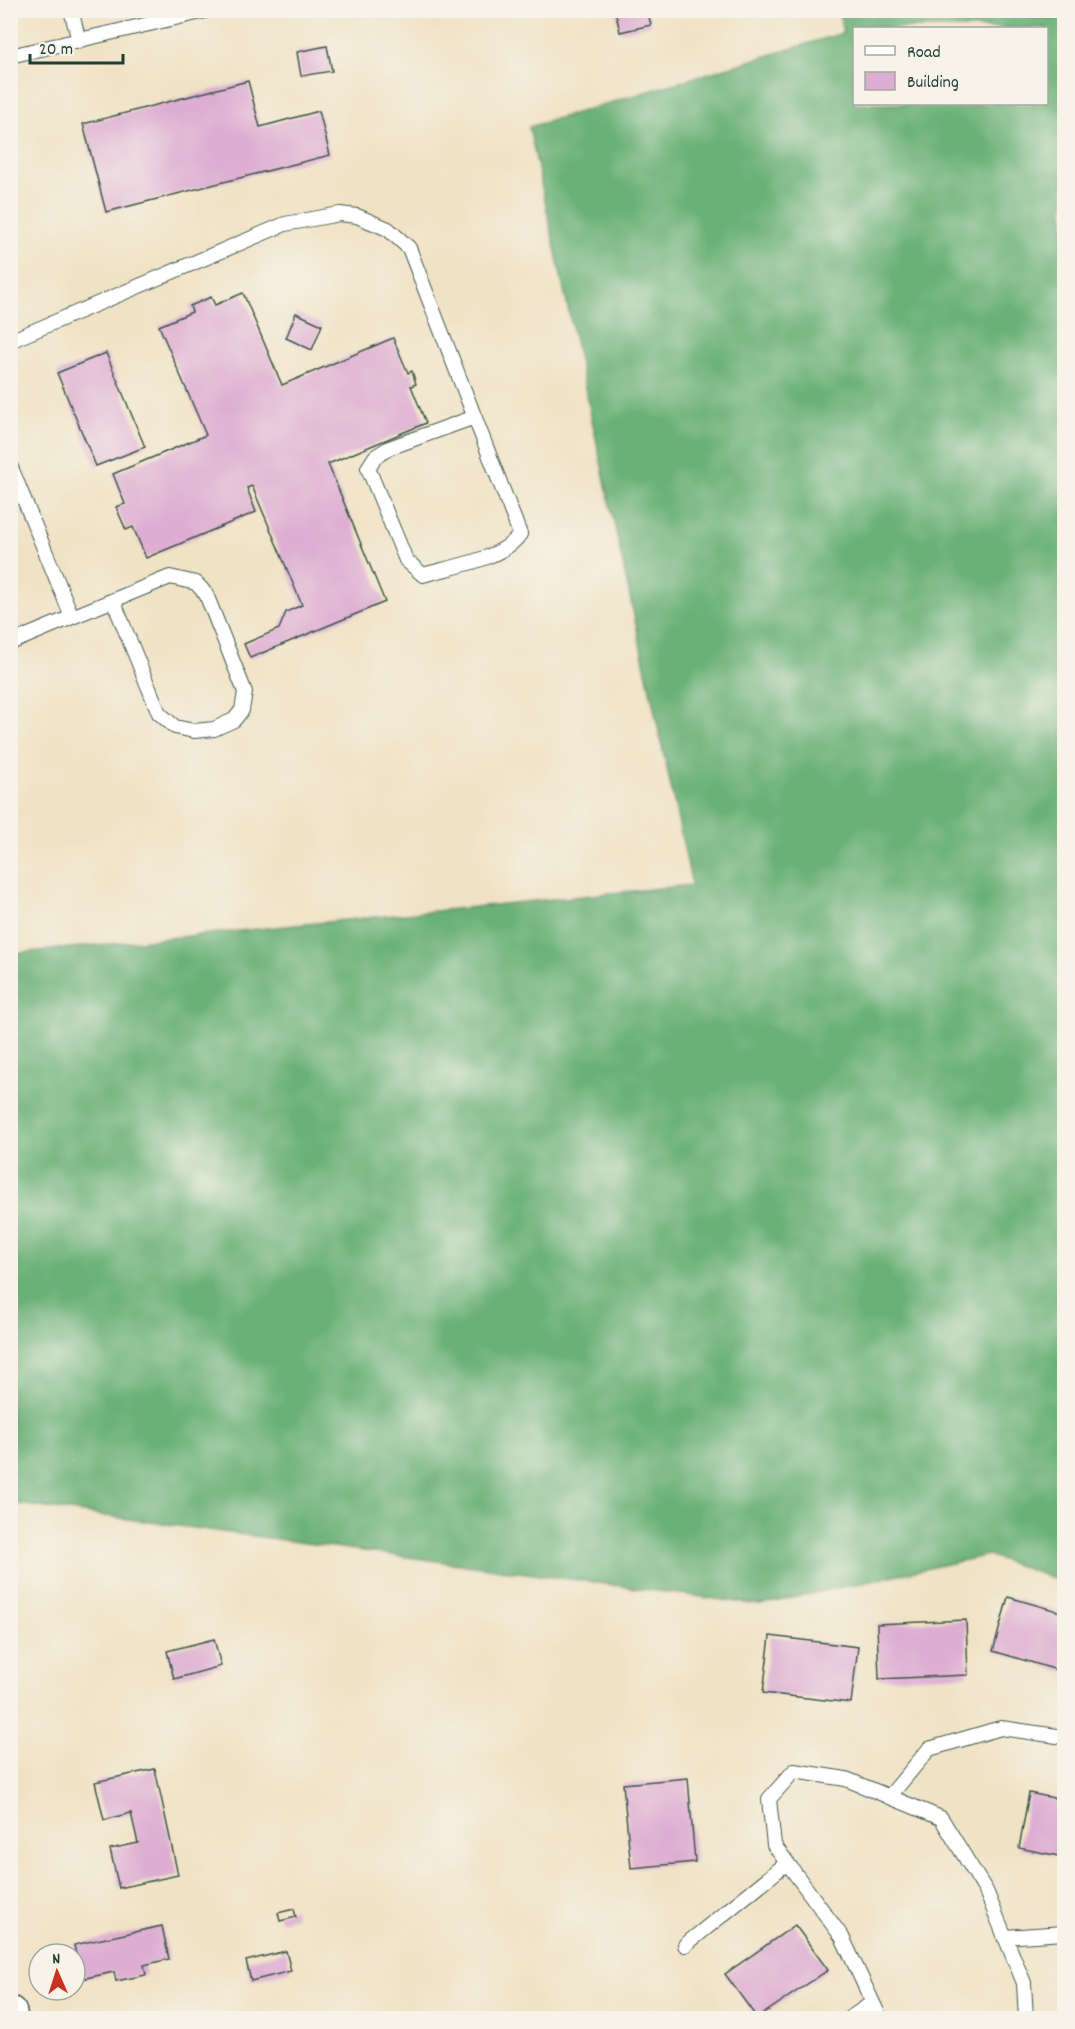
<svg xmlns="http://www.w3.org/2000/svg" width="1075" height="2029" font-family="Dekko,sans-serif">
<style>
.forest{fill:#6ab178;stroke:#447756;stroke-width:1.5;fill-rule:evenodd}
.building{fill:#ddadd2}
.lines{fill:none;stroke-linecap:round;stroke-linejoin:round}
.service-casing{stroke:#3e564a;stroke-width:16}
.secondary-casing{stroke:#3e564a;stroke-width:36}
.service{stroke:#fff;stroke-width:14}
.secondary{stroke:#fff;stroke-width:33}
</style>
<rect width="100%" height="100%" fill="#f7f3e8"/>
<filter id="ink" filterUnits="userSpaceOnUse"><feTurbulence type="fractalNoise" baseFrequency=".0167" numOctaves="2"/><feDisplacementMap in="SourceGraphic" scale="12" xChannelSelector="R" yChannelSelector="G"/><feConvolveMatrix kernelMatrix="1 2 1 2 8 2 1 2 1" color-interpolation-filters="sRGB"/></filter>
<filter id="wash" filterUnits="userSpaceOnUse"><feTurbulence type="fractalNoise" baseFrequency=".008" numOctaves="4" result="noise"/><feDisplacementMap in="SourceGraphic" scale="24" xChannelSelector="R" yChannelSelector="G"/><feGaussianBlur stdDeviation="1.35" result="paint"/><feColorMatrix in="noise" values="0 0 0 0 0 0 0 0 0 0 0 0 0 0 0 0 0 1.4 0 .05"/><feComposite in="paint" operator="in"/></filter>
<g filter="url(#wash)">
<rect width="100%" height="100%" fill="#f0e2c5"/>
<path class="forest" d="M839,11h225v1571l-76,-27 -228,50 -749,-102v-549l681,-69 -163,-758 314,-94zM854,28h192v76h-192z"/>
<g id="blocks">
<path class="building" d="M615,10h42v1l-9,2 3,12 -31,7z
M327,46l5,25 -31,5 -4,-24z
M248,81l12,46 59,-16 11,44 -224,57 -23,-88z
M243,293l39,92 111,-47 15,35 4,-2 4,13 -5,2 15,37 -98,41 57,138 -135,56 -6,-14 35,-15 7,-17 16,-7 -50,-119 -5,2 9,24 -110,46 -13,-31 -7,3 -10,-23 9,-3 -12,-30 93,-39 -47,-109 33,-14 -2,-6 21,-9 4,8z
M296,313l26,12 -10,25 -26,-12z
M106,353l39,94 -49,19 -39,-93z
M1008,1597l56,16v59l-71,-21z
M966,1620l2,55 -89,4 -2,-55z
M770,1636l88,11 -7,56 -88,-10z
M214,1639l7,27 -47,13 -7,-28z
M155,1769l23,106 -59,13 -9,-39 28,-6 -7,-30 -27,7 -9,-38z
M688,1778l7,84 -64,6 -8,-84z
M1029,1793l35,7v57l-45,-9z
M294,1909l2,8 -16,4 -2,-8z
M795,1925l33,45 -71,48 -32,-44z
M162,1926l7,33 -25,6 2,10 -30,6 -2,-9 -33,7 -7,-34z
M286,1951l5,20 -40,10 -5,-20z"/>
</g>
</g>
<g filter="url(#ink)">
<use href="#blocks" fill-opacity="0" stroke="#3e564a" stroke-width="1.5"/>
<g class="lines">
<defs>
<path id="service" d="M71,10l8,31
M10,56l200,-46
M10,341l275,-117 55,-10 17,2 31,13 21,19 111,286c-16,25 -69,33 -97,41l-17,-15 -38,-92 7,-11 14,-9 86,-31
M10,465l62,152 -62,26
M72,617l98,-40 26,6 10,11 39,98 -3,18 -8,10 -20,9 -20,2 -19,-4 -16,-14 -46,-113
M889,1797l40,-48 72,-21 63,9
M1004,1937l60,-4
M685,1945l102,-82
M850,2018l22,-15
M880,2018l-38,-81 -68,-92 -5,-46 25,-28 52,8 95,39 45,73 38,92 2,35"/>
<path id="secondary" d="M10,2013l1,5"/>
</defs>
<use href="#service" class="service-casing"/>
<use href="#secondary" class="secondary-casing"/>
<use href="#service" class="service"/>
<use href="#secondary" class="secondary"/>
</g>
</g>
<rect width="1075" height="2029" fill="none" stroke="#f7f3e8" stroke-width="36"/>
<rect x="853" y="27" width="195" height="78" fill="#f7f3e8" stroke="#a1aaa0" stroke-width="1.5"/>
<rect x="865" y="46" width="30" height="9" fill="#ffffff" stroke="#a1aaa0" stroke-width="1.5"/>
<text x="907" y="57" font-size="18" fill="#1f3d34">Road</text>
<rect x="865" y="72" width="30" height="18" fill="#ddadd2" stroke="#a1aaa0" stroke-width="1.5"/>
<text x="907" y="87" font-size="18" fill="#1f3d34">Building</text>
<g transform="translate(57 1972) rotate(357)"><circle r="28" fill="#f7f3e8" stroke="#a1aaa0" stroke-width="1.5"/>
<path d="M0-4.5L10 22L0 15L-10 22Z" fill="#c8321e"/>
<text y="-9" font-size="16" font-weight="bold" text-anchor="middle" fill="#1f3d34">N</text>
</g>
<path d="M30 54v9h93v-9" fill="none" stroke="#1f3d34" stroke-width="3"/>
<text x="39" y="54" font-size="18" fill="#1f3d34" stroke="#f7f3e8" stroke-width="4.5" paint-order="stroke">20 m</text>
</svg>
